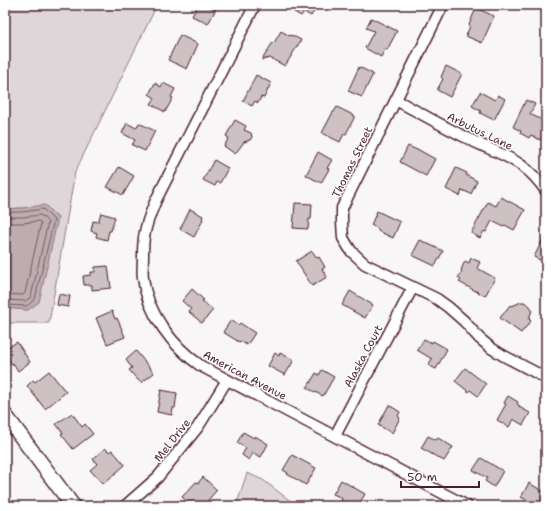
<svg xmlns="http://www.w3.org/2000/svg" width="551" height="511" font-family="'Shantell Sans',sans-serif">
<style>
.green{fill:#ded6d9;stroke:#947a82}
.water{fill:#bdadb0;stroke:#8f747b}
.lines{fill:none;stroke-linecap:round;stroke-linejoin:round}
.shore{stroke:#785860;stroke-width:1}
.building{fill:#cdc1c4;stroke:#4a1f2b}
.minor-casing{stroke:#4a1f2b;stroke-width:13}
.secondary-casing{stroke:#4a1f2b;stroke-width:17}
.minor{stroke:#fff;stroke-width:10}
.secondary{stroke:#fff;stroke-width:14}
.labels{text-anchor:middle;stroke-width:3;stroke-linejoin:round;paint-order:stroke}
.street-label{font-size:11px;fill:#4a1f2b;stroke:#fff}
</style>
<rect width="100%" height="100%" fill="#f8f6f7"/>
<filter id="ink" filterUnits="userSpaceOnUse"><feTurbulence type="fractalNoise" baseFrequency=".025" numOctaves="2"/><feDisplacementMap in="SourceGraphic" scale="8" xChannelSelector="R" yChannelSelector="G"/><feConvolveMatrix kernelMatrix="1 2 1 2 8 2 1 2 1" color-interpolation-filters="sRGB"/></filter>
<g filter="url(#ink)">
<path class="green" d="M5,5h152l-82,167 -26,151h-44v-15l23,2 -6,-102 -17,1z
M247,473l16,7 34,26h-61z"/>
<path class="water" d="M45,205l13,13 -19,84 -11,8 -23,-2v-99l17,-1z"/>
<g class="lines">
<path class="shore" d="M5,212h17l21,-3 11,11 -19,79 -8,7 -22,-1
M5,217h18l18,-2 7,7 -17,75 -6,4 -20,-1
M5,223h18l16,-2 2,2 -16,70 -2,2 -18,-1"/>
</g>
<path class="building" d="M198,5h20l-10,19 -16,-8z
M283,5h35l-7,11 -7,-4 -3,4z
M476,8l18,8 -12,27 -16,-7 4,-10 -1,-1z
M371,18l26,13 -10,19 -2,-1 -4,8 -16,-9 9,-17 -8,-3z
M281,31l9,5 1,-1 10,5 -16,26 -15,-8 -8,2 11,-18 1,1z
M180,35l18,9 -11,25 -19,-9z
M446,66l16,8 -12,23 -13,-7 6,-11 -2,-2z
M359,67l14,7 -11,23 -14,-6z
M256,75l15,8 -7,15 -3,-1 -3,6 -3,-2 -3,5 -9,-5z
M155,83l6,4 2,-4 12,6 -4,8 2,1 -8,14 -14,-8 4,-6 -6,-4z
M480,92l15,8 3,-5 7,4 -11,21 -14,-7 1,-2 -9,-5z
M526,100l9,4 -5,10 16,8v6l-6,12 -9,-5 -2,3 -9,-5 1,-2 -8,-4z
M337,107l18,9 -9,18h-2l-4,8 -18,-9 11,-21h1z
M235,120l11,6 -2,4 7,3 1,4 -2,3 -6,2 -9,12 -11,-8 5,-8 -3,-2z
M127,123l9,5 3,-5 16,8 -10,20 -13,-6 3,-5 -13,-7z
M408,146l9,4v-1l18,10 -9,17 -26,-14z
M318,152l14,8 -5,8 2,1 -8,14 -15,-8z
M214,160l14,8 -8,15 -3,-1 -2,4 -12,-6z
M119,167l15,9 -11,19 -16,-8z
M456,168l11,5 -1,2 11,6 -6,13 -9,-4 -2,6 -14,-7z
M501,197l24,13 -11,20 -9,-5 -1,2 -12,-6 -6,11 -2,-1 -4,7 -9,-5 17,-31 8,4z
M295,203l17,1 -1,15h-2l-1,10 -15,-1z
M190,209l13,7 -1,3 1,1 -9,17 -14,-8z
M377,211l23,11 -7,16 -15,-7v-2l-7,-4z
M101,213l14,4 -4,14h-2l-2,9 -11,-3 1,-4 -6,-2 2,-10 5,1z
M546,233v30l-12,-6z
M420,240l23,11 -8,15 -23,-11z
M312,251l5,7 2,-1 6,10 -3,2 5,8 -15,9 -16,-25z
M471,258l9,4 -3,6 18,10 -10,18 -26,-14 2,-2 -3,-2 4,-7 -1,-1 4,-9 4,2z
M108,266l3,22 -19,2v-5h-8l-1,-9 8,-1v-3h4v-5z
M192,289l12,11 -2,1 11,9 -11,13 -13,-11 2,-3 -9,-8z
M350,291l23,14 -8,13 -23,-13z
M59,294l11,2 -2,11 -11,-2z
M521,302h3l6,4 2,4 -3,9 2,2 -10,12 -21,-15 10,-13 2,1z
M112,311l3,8 2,-1 4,9 4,10 -18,7 -11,-26z
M231,320l7,5 2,-2 15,10 -8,12 -7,-4 -1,1 -16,-10z
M424,339l8,4 1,-2 14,8 -11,20 -8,-4 4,-6 -15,-9z
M17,342l13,20 -12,9 -5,-8 -1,2 -7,-11v-5z
M136,351l18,22 -13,10 -5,-5 -7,-8 3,-2 -6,-8z
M275,353l4,3 1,-3 14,7 -9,15 -17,-9z
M465,368l21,16 -8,12 -8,-6 -1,2 -14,-11z
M322,370l12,7 -11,19 -16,-8 9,-15 3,2z
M49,371l17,21 -21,17 -18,-23 6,-6 2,2z
M161,390l16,3 -2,15h-2l-1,7 -15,-3z
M508,396l10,6 -1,2 3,2 -1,1 11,6 -7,12 -10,-6 -4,8 -12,-7 9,-16 -2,-1z
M389,405l11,7 -2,4 2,2 -8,15 -14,-8z
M72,413l10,14 3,-3 8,10 -20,15 -12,-15 2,-1 -7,-9z
M243,432l11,6 1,-2 13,8 -7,13 -8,-4 -4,7 -7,-5 4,-7 -9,-5z
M428,436l8,4 2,-2 15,9 -9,14 -23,-13z
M105,448l4,4 3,-2 13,15 -22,19 -13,-14 7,-6 -4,-5z
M292,455l24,13 -10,17 -19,-11 1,-1 -5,-3z
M481,458l22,13 -9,16 -9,-6 2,-3 -14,-8z
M203,477l14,13 -9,10 6,6h-22l-10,-9 14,-15 2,1z
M341,480l24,14 -7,12h-7l-10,-6 1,-2 -9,-4z
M529,483l17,10v13h-8l-17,-9z"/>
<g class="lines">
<defs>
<path id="minor" d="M255,5l-99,195c-4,10 -9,21 -11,32 -2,8 -2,17 -2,25 0,7 -1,14 0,21 4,35 30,69 58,88l266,140
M443,5l-101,203v14l1,16 8,13 14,13 72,35 11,8 16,14 15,17 12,10 13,8 42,22
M396,100c24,13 48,27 73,39 17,9 36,15 52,26 10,7 18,16 25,26
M335,436l78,-149
M125,506l33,-29 40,-50 29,-47"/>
<path id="secondary" d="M5,415l68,91"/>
</defs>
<use href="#minor" class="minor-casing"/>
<use href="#secondary" class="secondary-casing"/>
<use href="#minor" class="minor"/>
<use href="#secondary" class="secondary"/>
</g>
</g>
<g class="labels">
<g class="street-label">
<text transform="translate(480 131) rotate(26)" y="4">Arbutus Lane</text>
<text transform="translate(352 162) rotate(-64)" y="4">Thomas Street</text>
<text transform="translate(363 356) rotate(-62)" y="4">Alaska Court</text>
<text transform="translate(245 375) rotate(28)" y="4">American Avenue</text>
<text transform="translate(172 440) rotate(-52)" y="4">Mel Drive</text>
</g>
</g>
<rect width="551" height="511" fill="none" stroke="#fff" stroke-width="20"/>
<rect x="10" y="10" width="531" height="491" fill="none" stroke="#4a1f2b" stroke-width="1.5" filter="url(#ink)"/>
<path d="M401 481v6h78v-6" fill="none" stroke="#4a1f2b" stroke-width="2"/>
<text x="407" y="481" font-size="12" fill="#4a1f2b" stroke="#ffffff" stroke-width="3" paint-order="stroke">50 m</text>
</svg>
